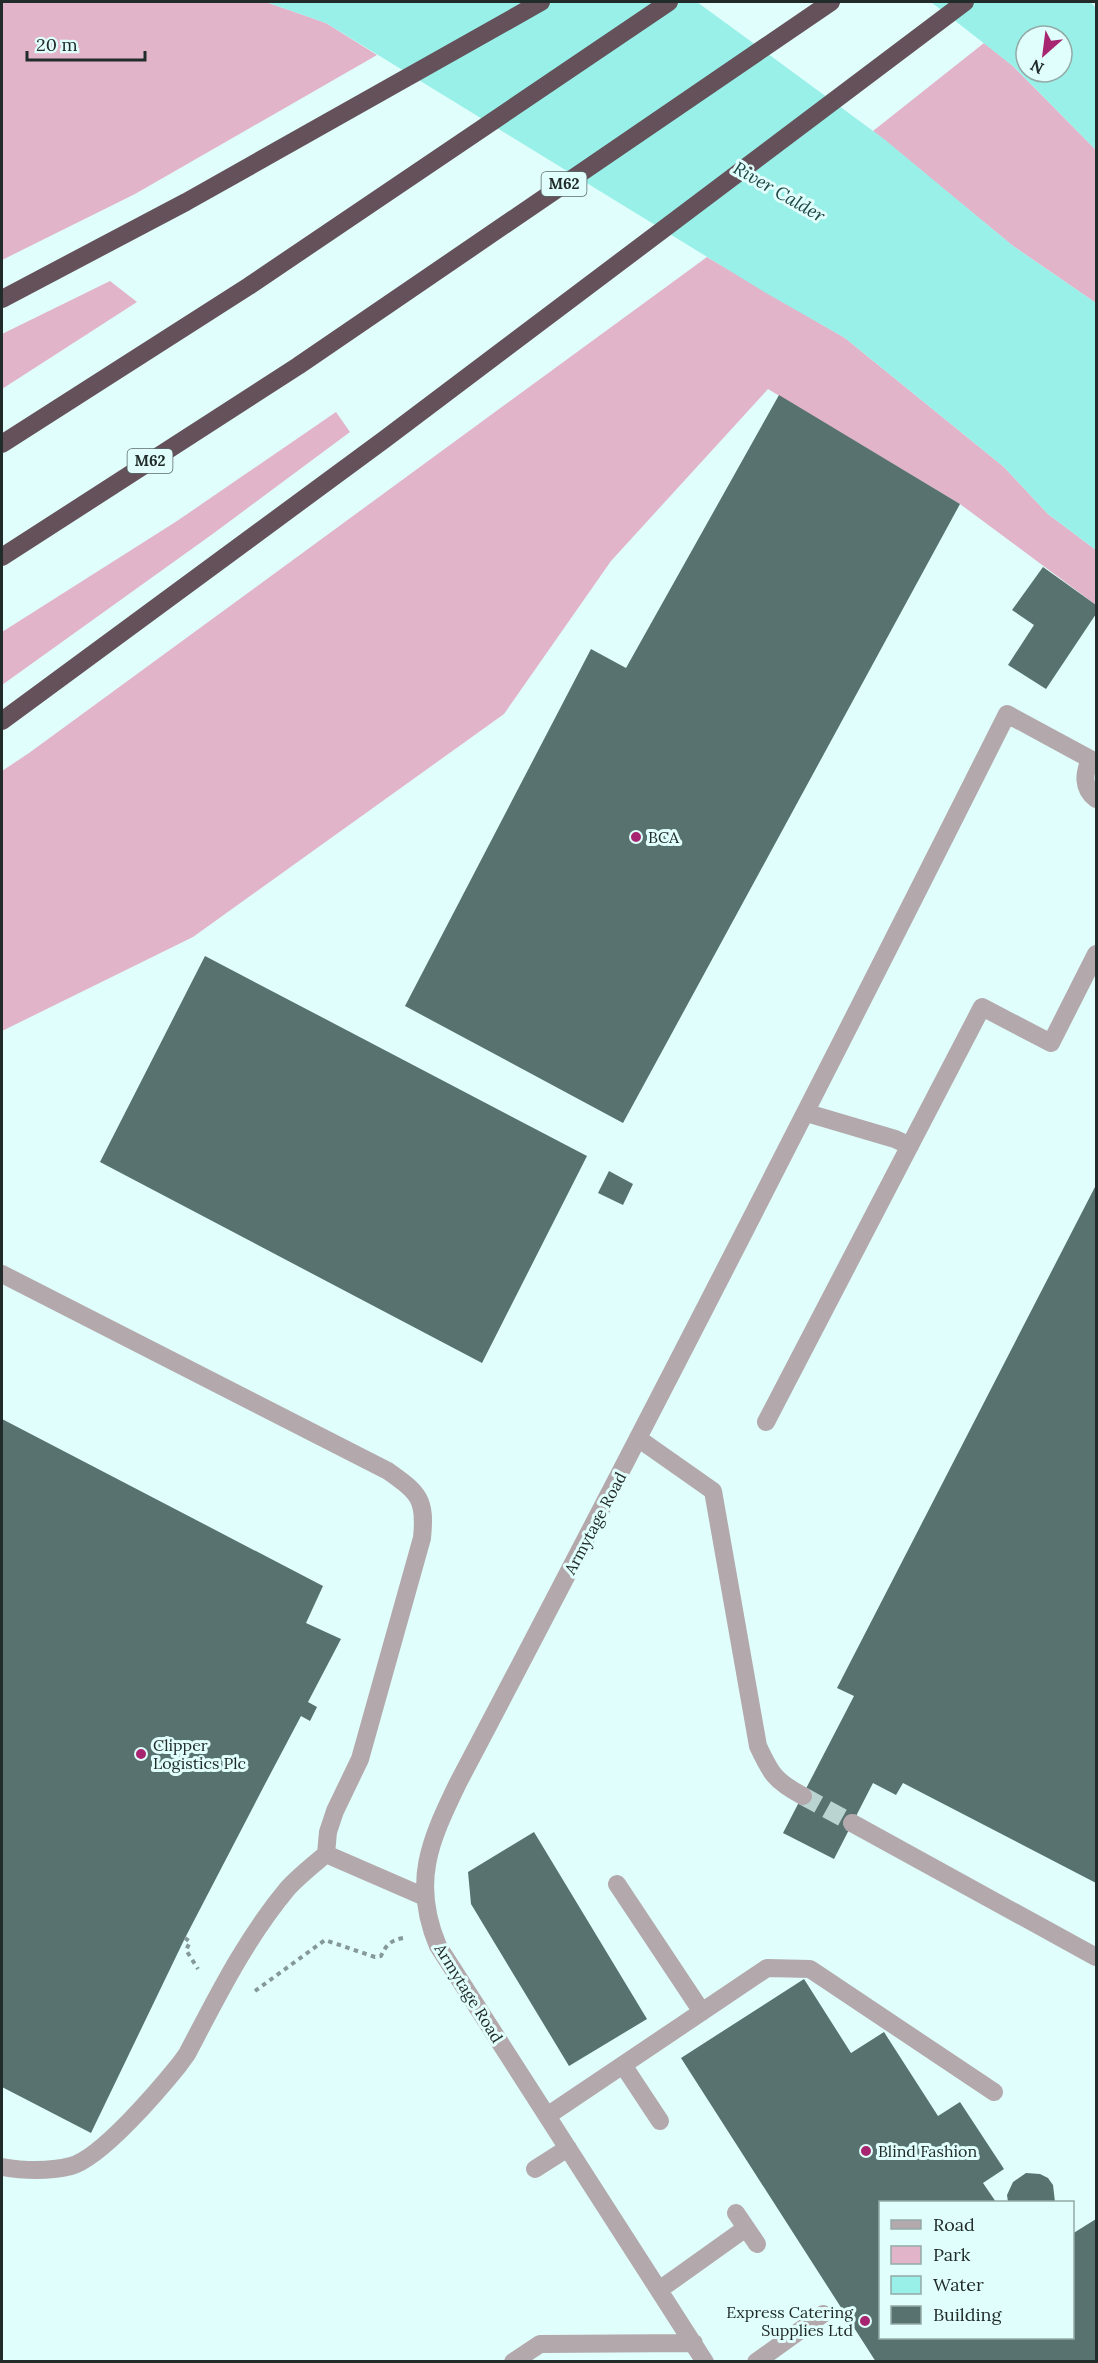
<svg xmlns="http://www.w3.org/2000/svg" width="1098" height="2363" font-family="Lora,serif">
<style>
.green{fill:#e2b4c9}
.water{fill:#99f0e9;fill-rule:evenodd}
.building{fill:#587270}
.lines{fill:none;stroke-linecap:round;stroke-linejoin:round}
.minor-tunnel{stroke:#bad4d1;stroke-width:18;stroke-dasharray:18 9;stroke-linecap:butt}
.path{stroke:#859a98;stroke-width:4;stroke-dasharray:4.5 4.5;stroke-linecap:butt}
.minor{stroke:#b3a8ac;stroke-width:18}
.highway{stroke:#65515a;stroke-width:18}
.poi-dot{fill:#a72470;stroke:#e0fefb;stroke-width:2}
.labels{text-anchor:middle;stroke-width:6;stroke-linejoin:round;paint-order:stroke}
.shield{fill:#e0fefb;stroke:#5a6a69;stroke-width:1.5}
.shield-label{font-size:15px;font-weight:bold;fill:#202b2a}
.poi-label{font-size:16px;fill:#202b2a;stroke:#e0fefb;text-anchor:start}
.street-label{font-size:16px;fill:#202b2a;stroke:#e0fefb}
.water-label{font-size:18px;font-style:italic;fill:#1e4643;stroke:#e0fefb}
</style>
<rect width="100%" height="100%" fill="#e0fefb"/>
<path class="green" d="M2,2h264l60,21 51,32 -242,139 -133,66z
M984,43l29,23 83,84v153l-83,-57 -140,-115z
M707,257l138,81 159,129 44,47 48,36v55l-136,-101 -192,-115 -157,172 -107,153 -311,223 -191,94v-260l27,-18z
M110,281l27,21 -135,87v-55z
M336,412l14,20 -136,101 -212,152v-53l175,-111z"/>
<path class="water" d="M266,2h431l187,137 129,107 83,57v247l-48,-36 -44,-47 -159,-129 -79,-45 -440,-270z
M931,2h159l6,6v142l-83,-84zM1026,36h36v36h-36z"/>
<path class="building" d="M779,395l181,109 -337,619 -218,-117 186,-357 35,19z
M1043,567l53,38v9l-50,75 -38,-24 26,-40 -22,-15z
M205,956l382,200 -105,207 -382,-201z
M609,1171l24,13 -10,21 -25,-12z
M1096,1185v698l-193,-100 -7,12 -23,-12 -39,76 -51,-26 71,-137 -17,-8z
M2,1419l321,167 -17,37 35,16 -33,63 9,5 -7,14 -9,-5 -37,70 -79,152 -94,195 -89,-46z
M534,1832l113,187 -78,47 -98,-162 -3,-32z
M804,1979l47,74 33,-21 54,84 22,-14 44,67 -21,14 13,19h-116v136h192v-104l24,-15v143h-220l-195,-304z
M1026,2173l14,1 8,4 5,7 2,17h-47l-1,-7 6,-13z"/>
<g class="lines">
<path class="minor-tunnel" d="M803,1796l49,27"/>
<path class="path" d="M185,1938l5,4 -4,8 12,19
M255,1991l70,-51 50,17 6,-1c5,-11 10,-16 22,-18"/>
<path class="minor" d="M807,1113l88,26 15,7
M2,1274l386,197c31,22 38,28 34,67l-62,221 -25,52 -7,21 -2,22c-13,11 -27,22 -38,34 -42,50 -71,109 -101,166l-8,11c-21,26 -78,93 -108,101 -24,6 -46,5 -69,1
M766,1422l216,-415 69,36 45,-89
M639,1439l74,52 45,255c13,28 17,35 45,50
M852,1823l244,134
M326,1854l99,43
M617,1884l85,128
M623,2065l37,56
M547,2116l220,-148 43,1 184,123
M535,2169l33,-21
M736,2213l21,31
M659,2290l87,-62
M513,2362l27,-18 154,-1
M705,2362l-267,-416c-27,-64 -8,-105 20,-163 187,-355 369,-711 549,-1069l83,45c-6,15 -8,29 6,40
M756,2362l67,-48"/>
<path class="highway" d="M2,299l184,-97 355,-200
M2,444l247,-158 420,-284
M2,557l296,-191 533,-364
M2,721l383,-282 580,-437"/>
</g>
<g class="poi-dot">
<circle cx="636" cy="837" r="6"/>
<circle cx="141" cy="1754" r="6"/>
<circle cx="866" cy="2151" r="6"/>
<circle cx="865" cy="2321" r="6"/>
</g>
<g class="labels">
<g class="shield">
<rect x="541.5" y="172" width="45" height="24" rx="4.5"/>
<rect x="127.5" y="449" width="45" height="24" rx="4.5"/>
</g>
<g class="shield-label">
<text x="564" y="189">M62</text>
<text x="150" y="466">M62</text>
</g>
<g class="poi-label">
<text x="648" y="843">BCA</text>
<text x="153" y="1751">Clipper<tspan x="153" dy="18">Logistics Plc</tspan></text>
<text x="878" y="2157">Blind Fashion</text>
<text x="853" y="2318" text-anchor="end">Express Catering<tspan x="853" dy="18">Supplies Ltd</tspan></text>
</g>
<g class="street-label">
<text transform="translate(595 1523) rotate(-62)" y="6">Armytage Road</text>
<text transform="translate(469 1993) rotate(58)" y="6">Armytage Road</text>
</g>
<g class="water-label">
<text transform="translate(779 192) rotate(30)" y="6">River Calder</text>
</g>
</g>
<rect width="1098" height="2363" fill="none" stroke="#202b2a" stroke-width="6"/>
<rect x="879" y="2201" width="195" height="138" fill="#e0fefb" stroke="#93aaa7" stroke-width="1.5"/>
<rect x="891" y="2220" width="30" height="9" fill="#b3a8ac" stroke="#93aaa7" stroke-width="1.5"/>
<text x="933" y="2231" font-size="18" fill="#202b2a">Road</text>
<rect x="891" y="2246" width="30" height="18" fill="#e2b4c9" stroke="#93aaa7" stroke-width="1.5"/>
<text x="933" y="2261" font-size="18" fill="#202b2a">Park</text>
<rect x="891" y="2276" width="30" height="18" fill="#99f0e9" stroke="#93aaa7" stroke-width="1.5"/>
<text x="933" y="2291" font-size="18" fill="#202b2a">Water</text>
<rect x="891" y="2306" width="30" height="18" fill="#587270" stroke="#93aaa7" stroke-width="1.5"/>
<text x="933" y="2321" font-size="18" fill="#202b2a">Building</text>
<g transform="translate(1044 54) rotate(208)"><circle r="28" fill="#e0fefb" stroke="#93aaa7" stroke-width="1.5"/>
<path d="M0-4.5L10 22L0 15L-10 22Z" fill="#a72470"/>
<text y="-9" font-size="16" font-weight="bold" text-anchor="middle" fill="#202b2a">N</text>
</g>
<path d="M27 51v9h118v-9" fill="none" stroke="#202b2a" stroke-width="3"/>
<text x="36" y="51" font-size="18" fill="#202b2a" stroke="#e0fefb" stroke-width="4.5" paint-order="stroke">20 m</text>
</svg>
